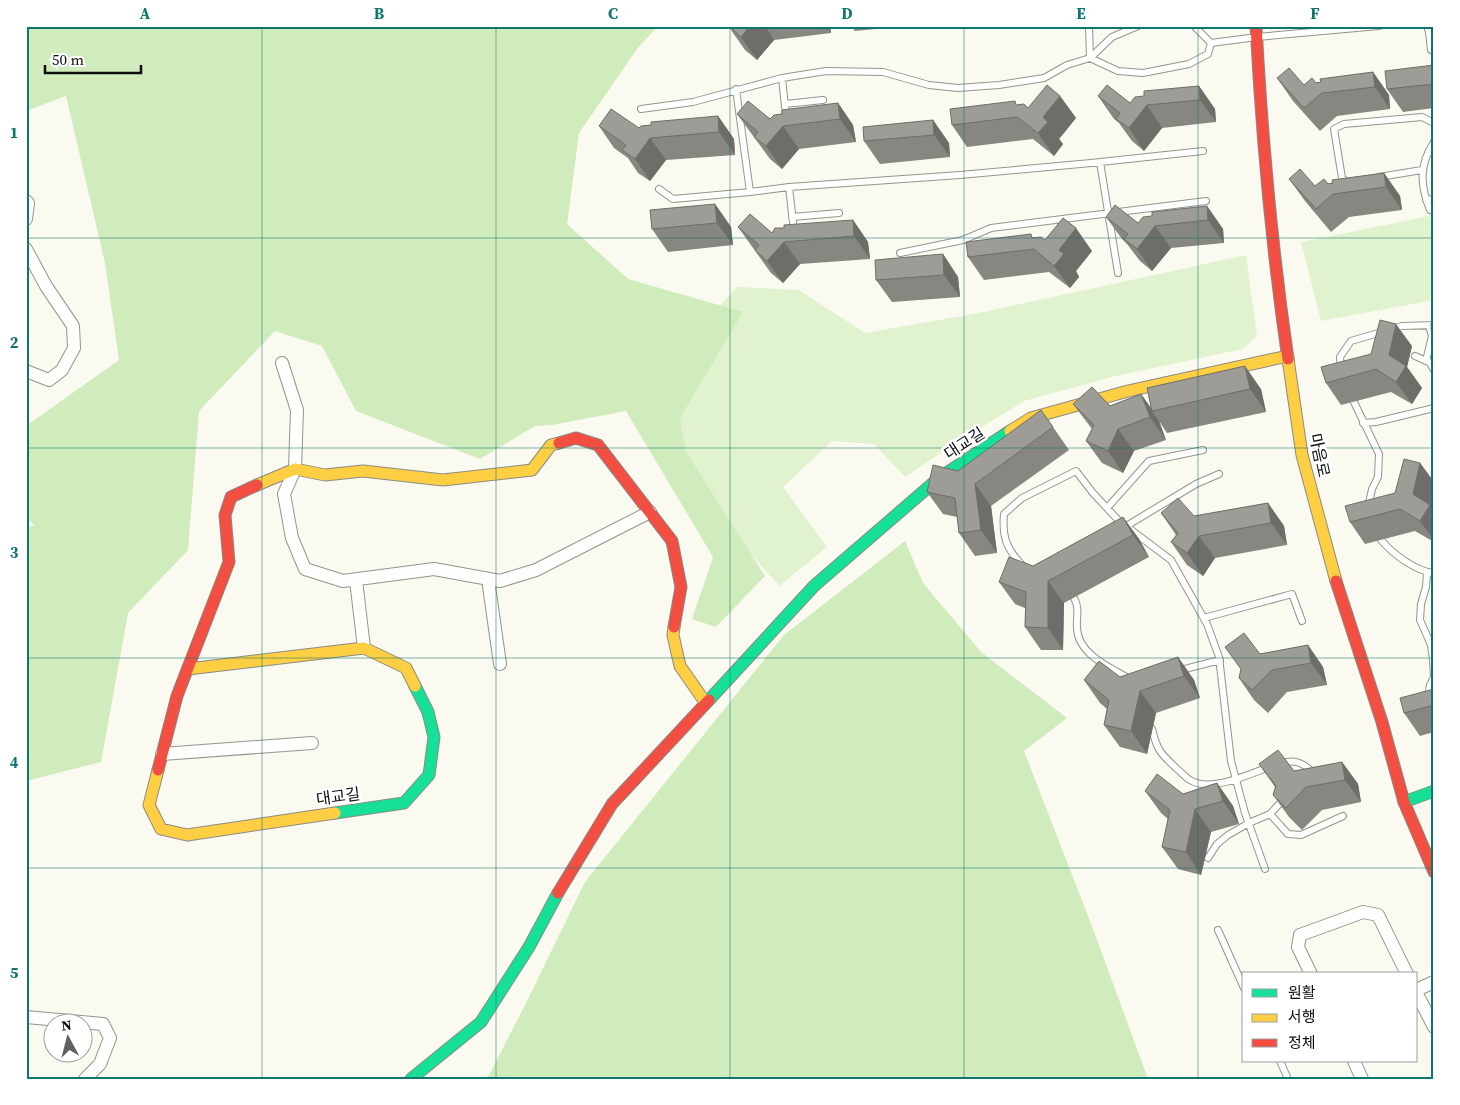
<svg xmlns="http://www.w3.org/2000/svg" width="1460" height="1105" font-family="'Source Serif 4','Noto Sans KR',serif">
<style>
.green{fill:#e1f3ce}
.forest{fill:#d0ebbc}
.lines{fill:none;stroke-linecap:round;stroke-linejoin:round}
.lane-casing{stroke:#94948f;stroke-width:8}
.street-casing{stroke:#94948f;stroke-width:14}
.fast-casing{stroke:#8b8a86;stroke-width:13}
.slow-casing{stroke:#8b8a86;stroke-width:13}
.jam-casing{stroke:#8b8a86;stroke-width:13}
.lane{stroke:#fefefd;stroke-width:6}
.street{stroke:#fefefd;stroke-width:12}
.fast{stroke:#16e098;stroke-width:11}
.slow{stroke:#ffcf43;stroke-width:11}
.jam{stroke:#f24e42;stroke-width:11}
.wall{fill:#888681}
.shaded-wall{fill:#6f6d69}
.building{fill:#9e9c96;stroke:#6f6d69}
.grid{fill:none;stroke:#0f766e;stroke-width:1;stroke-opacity:0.55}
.labels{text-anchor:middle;stroke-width:5;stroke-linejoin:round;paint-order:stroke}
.street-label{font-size:16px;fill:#0d0d0d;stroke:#fff}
.neatline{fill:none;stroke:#0f766e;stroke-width:2}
.grid-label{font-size:16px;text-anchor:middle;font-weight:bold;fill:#0f766e}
</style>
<rect width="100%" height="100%" fill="#fbfaf0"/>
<path class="green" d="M1434,215v85l-113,21 -20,-79z
M1246,255l11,81 -14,13 -127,27 -92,25 -79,49 -40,27 -31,-33 -42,-3 -49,46 44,60 -48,39 -89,-101 -20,-106 24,-45 43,-47 62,3 66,43 114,-20z"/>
<path class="forest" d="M26,26h632l-21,23 -58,84 -12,91 61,55 115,33 -63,106 6,34 79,124 -49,51 -24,-8 21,-62 -87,-146 -74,14 -17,1 -55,33 -124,-48 -34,-65 -47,-15 -76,80 -11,139 -60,63 -27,149 -75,19v-254l8,-1 -8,-12v-88l93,-66 -14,-97 -39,-167 -40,15z
M905,541l18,42 58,69 86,66 -43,33 69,178 55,150h-661l39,-76 59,-121 199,-247z"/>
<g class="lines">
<defs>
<path id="lane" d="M1089,26l1,32
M1194,26l17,17
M1427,26l2,6 2,18
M1211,43l46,-6 122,-11
M1090,58l28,13 25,2 46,-9 19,-10 3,-11
M782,78l4,38
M736,89l14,103
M785,104l38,-4
M641,109l52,-7 89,-24 44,-7 57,1 46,13 29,3 41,-3 45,-7 23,-13 23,-7 22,-21 26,-11
M1100,162l18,111
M1379,177l43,-7
M1350,182h-3l-5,-4 -8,-49 10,-5 78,-7 12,6
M789,187l5,44
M659,189l14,10 77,-7 39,-5 171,-12 131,-12 112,-12
M1426,200l8,-1
M1430,210c-10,-25 -11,-45 4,-68
M792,217l47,-4
M900,253l63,-13 28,-12 215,-27
M1415,356l14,6 5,8
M1426,361l6,-25 -3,-10
M1341,370l-1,-13 11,-16 51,-15 32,-1
M1354,402l25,52 -1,23 -6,12 -4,19
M1363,423l13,-1 58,-14
M1107,508l42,-47 54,-11
M1123,528l73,-44 23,-10
M1381,540c12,14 34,31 53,33
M1023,566c-17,-17 -21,-30 -19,-52l18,-16 54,-27 17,22 26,28 52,39 36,64 12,33 12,104 14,52 20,56
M1427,573l-1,14 -5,17 -1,16 11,25 2,15 1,17 -4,8 -2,12
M1074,598c6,10 2,19 3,30 1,27 34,40 55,52
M1204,618l88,-24 10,27
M1177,671l43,-11
M1152,729c5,21 8,24 24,39 5,4 9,9 14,12 20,13 60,-6 79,-13
M1279,764c15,-6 24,-1 35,9
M1270,814l18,20 13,1 42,-19
M1208,858l9,-14 11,-9 21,-12 21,-9 12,-13
M1218,930l26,58
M1280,1061l8,18"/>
<path id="street" d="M26,201l2,2 -2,16
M26,249l20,37 27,40 1,22 -12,22 -13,10 -23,-9
M282,363l15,47 -2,59 -11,25 8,44 13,31 38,12 91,-12 66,12 36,-11 114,-58
M488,579l12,85
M356,580l8,68
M162,754l150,-11
M1311,974l-13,-27 2,-12 63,-23 15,3 29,59
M1416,990l18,-8
M1416,992l18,35
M26,1017l77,7 7,14 -10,26 -15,15
M1354,1061l8,18"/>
<path id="fast" d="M709,700l105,-114 125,-108 71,-47
M1404,802l30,-11
M335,813l69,-10 25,-28 5,-38 -6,-25 -13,-26
M411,1079l70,-57 48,-75 29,-54"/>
<path id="slow" d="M1288,359l14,96 34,126
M1010,431l21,-13 97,-27 160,-35
M257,485l38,-16 30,6 38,-4 80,9 89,-10 19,-25 8,-2
M674,627l-1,8 7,31 25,36
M188,669l176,-21 42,20 9,18
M158,770l-9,35 12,24 26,6 148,-22"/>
<path id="jam" d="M1256,26c6,112 16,223 32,333
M559,443l17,-5 22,7 74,96 9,46 -7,40
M1336,581l46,141 22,80 30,70
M158,770l19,-74 52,-134 -4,-47 6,-18 26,-12
M558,893l54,-89 97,-104"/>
</defs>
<use href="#lane" class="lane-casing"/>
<use href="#street" class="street-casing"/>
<use href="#fast" class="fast-casing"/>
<use href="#slow" class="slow-casing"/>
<use href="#jam" class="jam-casing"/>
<use href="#lane" class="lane"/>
<use href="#street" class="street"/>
<use href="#fast" class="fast"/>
<use href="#slow" class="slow"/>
<use href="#jam" class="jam"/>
</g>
<path class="wall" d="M728,26h102l1,7 -57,7 -17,20 -12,-10 -14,-20z
M851,26h54l-50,5z
M1434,65v43l-31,4 -16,-23z
M1373,72l16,23 1,14 -53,7 -17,15 -27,-30 -16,-23 27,7z
M1199,86l16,23 1,13 -54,6 -18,23 -12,-10 -13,-18 -5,-4 -16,-23 32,7 14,-7z
M1060,96l16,22 -17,21 4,5 -9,12 -21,-17 -66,8 -15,-22 66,-20 10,3z
M838,103l15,22 3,17 -57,7 -17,20 -12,-10 -33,-45 33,5 12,-5z
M718,116l16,23 1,16 -69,5 -16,21 -12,-8 -10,-15 -14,-10 -15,-22 40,2 12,-3z
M933,120l16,23 1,14 -70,7 -16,-23z
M1384,173l16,23 2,14 -53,7 -18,15 -26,-31 -16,-22 26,7z
M715,204l16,23 2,18 -65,7 -16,-23z
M1207,206l16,23 1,14 -53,5 -19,23 -12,-10 -13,-17 -5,-5 -16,-22 32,6 14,-7z
M853,220l15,22 2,17 -70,5 -17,19 -12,-10 -33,-46 34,6 12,-5z
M1034,237l58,14 -16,20 3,6 -9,11 -21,-16 -65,8 -16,-23z
M943,254l15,23 2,20 -68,5 -16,-22z
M1412,346l-5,21 15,21 -10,16 -21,-12 -50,13 -15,-22z
M1147,388l114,1 5,23 -99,21 -8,-12 7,19 -32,11 -11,22 -21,-10 -16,-22 6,-12 -19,-25 37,2 31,-12 10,14z
M1053,427l16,23 -78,56 6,47 -22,3 -16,-23 -2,-16 -14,-3 -16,-22 31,-21z
M1420,463l14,19v13l-3,11 3,4v32l-19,-11 -50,13 -15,-22 45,-29z
M1268,503l16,23 3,19 -72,13 -12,18 -16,-11 -16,-23 5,-7 -15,-22 33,3z
M1123,517l16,22 10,18 -85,46 -1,47h-22l-16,-23v-19l-10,-4 -16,-22 34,-16z
M1308,645l15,22 4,18 -40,7 -19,21 -14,-13 -15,-22 2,-9 -16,-22 35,7z
M1178,657l16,23 6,18 -44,15 -9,41 -27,-7 -16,-22 3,-16 -7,-6 -16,-23 36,-3z
M1434,689v43l-14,4 -16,-23z
M1342,762l16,22 3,18 -39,8 -20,20 -13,-13 -16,-22 2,-8 -16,-23 35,7z
M1217,783l16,23 6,18 -28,8 -10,43 -23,-6 -16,-22 6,-28 -7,-6 -16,-22 38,3z"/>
<path class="shaded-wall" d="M750,26h15l9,14 -17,20 -16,-23z
M826,26h4l1,7z
M1373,72l16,23 1,14 -15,-22z
M1199,86l16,23 1,13 -16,-22z
M1060,96l16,22 -17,21 4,5 -9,12 -16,-23 5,-16z
M838,103l15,22 3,17 -16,-23z
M1147,105l15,23 -18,23 -15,-23z
M718,116l16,23 1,16 -16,-23z
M933,120l16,23 1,14 -16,-22z
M783,126l16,23 -17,20 -16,-23z
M650,138l16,22 -16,21 -15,-22z
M1384,173l16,23 2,14 -16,-23z
M715,204l16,23 2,18 -16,-22z
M1207,206l16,23 1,14 -16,-23z
M853,220l15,22 2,17 -16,-23z
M1155,226l16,22 -19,23 -15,-22z
M1076,228l16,23 -16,20 3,6 -9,11 -16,-22 5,-16z
M784,242l16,22 -17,19 -16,-22z
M943,254l15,23 2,20 -16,-22z
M1396,324l16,22 -5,21 15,21 -10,16 -16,-22 -7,-27z
M1245,366l16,23 5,23 -16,-23z
M1141,394l12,17h-1l7,10 7,19 -16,-23z
M1118,429l16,22 -11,22 -15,-22z
M1420,463l14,19v13l-3,11 3,4v30l-14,-19 -7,-27z
M975,484l16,22 6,47 -16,-23z
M1268,503l16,23 3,19 -16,-22z
M1123,517l16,22 10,18 -16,-22z
M1199,536l16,22 -12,18 -16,-23z
M1048,581l16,22 -1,47 -15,-22z
M1308,645l15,22 4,18 -16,-22z
M1178,657l16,23 6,18 -16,-22z
M1140,691l16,22 -9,41 -16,-23z
M1342,762l16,22 3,18 -16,-22z
M1217,783l16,23 6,18 -16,-23z
M1195,809l16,23 -10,43 -15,-23z"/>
<path class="building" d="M731,26h19l-9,11 -11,-10z
M1434,65v19l-47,5 -2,-18z
M1289,68l15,17 8,-7 4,5 5,-1 -1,-3 53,-7 2,15 -53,6 -18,15 -27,-30z
M1047,85l13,11 -17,21 5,5 -10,11 -21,-16 -65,8 -2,-16 65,-8 1,4 8,-1 4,4z
M1107,85l23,18 5,-6 9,-1v-5l55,-5 1,14 -53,5 -18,23 -13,-9 4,-6 -22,-17z
M748,101l22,18 4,-4 8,-1v-4l56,-7 2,16 -57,7 -17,20 -12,-9 4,-5 -21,-18z
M611,109l28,19 2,-2 10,-1v-3l67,-6 1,16 -69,6 -15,21 -13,-9 4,-5 -27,-19z
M933,120l1,15 -70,6 -1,-14z
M1300,169l15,17 9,-7 4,5 5,-1 -1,-3 52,-7 2,14 -53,7 -17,15 -27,-30z
M715,204l2,19 -65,6 -2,-19z
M1115,205l23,18 5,-6 9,-1v-4l55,-6 1,14 -53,6 -18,23 -13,-10 4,-5 -22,-17z
M750,214l22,19 3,-5h9v-3l69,-5 1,16 -70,6 -17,19 -12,-11 4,-5 -21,-18z
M1063,218l13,10 -17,22 5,4 -10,12 -20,-17 -66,8 -2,-15 65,-8 1,4 9,-1 4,3z
M943,254l1,21 -68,5 -1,-20z
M1380,320l16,4 -7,31 17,11 -10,16 -20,-13 -50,14 -5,-16 50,-13z
M1431,323h3v21h-2z
M1245,366l5,23 -98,22 -5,-23z
M1092,387l18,19 31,-12 9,23 -32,12 -10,22 -22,-10 8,-16 -21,-21z
M1041,410l12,17 -78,57 6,46 -22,3 -4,-35 -28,-6 6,-27 25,6z
M1404,459l16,4 -7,31 17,11 -10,16 -20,-12 -50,13 -5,-16 50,-13z
M1178,498l16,18 74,-13 3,20 -72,13 -12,17 -16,-11 7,-9 -17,-20z
M1123,517l10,18 -85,46v47l-23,-1 1,-35 -27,-10 10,-25 24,9z
M1244,633l16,21 48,-9 3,18 -39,7 -20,20 -13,-12 2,-9 -16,-22z
M1178,657l6,19 -44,15 -9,40 -27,-6 5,-25 -25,-20 15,-19 21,16z
M1434,689v16l-30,8 -4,-15z
M1278,750l16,21 48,-9 3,18 -39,7 -20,21 -13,-13 3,-9 -17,-22z
M1157,774l26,20 34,-11 6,18 -28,8 -9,43 -24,-5 8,-37 -25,-19z"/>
<path class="grid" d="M262,26v1053M496,26v1053M730,26v1053M964,26v1053M1198,26v1053M26,238h1408M26,448h1408M26,658h1408M26,868h1408"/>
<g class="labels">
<g class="street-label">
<text transform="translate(964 443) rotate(-33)" y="6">대교길</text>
<text transform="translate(1320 455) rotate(78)" y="6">마음로</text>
<text transform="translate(338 796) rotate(-8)" y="6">대교길</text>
</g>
</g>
<rect width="1460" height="1105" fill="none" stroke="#ffffff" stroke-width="55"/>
<rect x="1242" y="972" width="175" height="90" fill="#ffffff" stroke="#9e9e9e"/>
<rect x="1252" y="989" width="25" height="8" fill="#16e098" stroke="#9e9e9e"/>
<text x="1288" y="998" font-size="15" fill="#0d0d0d">원활</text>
<rect x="1252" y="1014" width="25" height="8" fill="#ffcf43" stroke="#9e9e9e"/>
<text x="1288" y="1022" font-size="15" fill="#0d0d0d">서행</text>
<rect x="1252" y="1039" width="25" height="8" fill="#f24e42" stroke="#9e9e9e"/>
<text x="1288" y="1048" font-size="15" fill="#0d0d0d">정체</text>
<g transform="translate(68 1038) rotate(353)"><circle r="24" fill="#ffffff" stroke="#9e9e9e"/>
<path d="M0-4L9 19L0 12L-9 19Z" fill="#60605c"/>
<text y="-8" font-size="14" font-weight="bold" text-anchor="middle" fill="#0d0d0d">N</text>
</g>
<path d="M45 65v8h96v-8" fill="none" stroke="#0d0d0d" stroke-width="2.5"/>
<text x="52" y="65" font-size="15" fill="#0d0d0d" stroke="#ffffff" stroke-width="4" paint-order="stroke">50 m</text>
<rect x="28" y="28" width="1404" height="1050" class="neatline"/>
<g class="grid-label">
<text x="145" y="19">A</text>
<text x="379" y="19">B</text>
<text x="613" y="19">C</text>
<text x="847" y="19">D</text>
<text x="1081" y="19">E</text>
<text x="1315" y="19">F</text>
<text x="14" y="138">1</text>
<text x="14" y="348">2</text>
<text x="14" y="558">3</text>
<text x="14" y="768">4</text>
<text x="14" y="978">5</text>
</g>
</svg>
